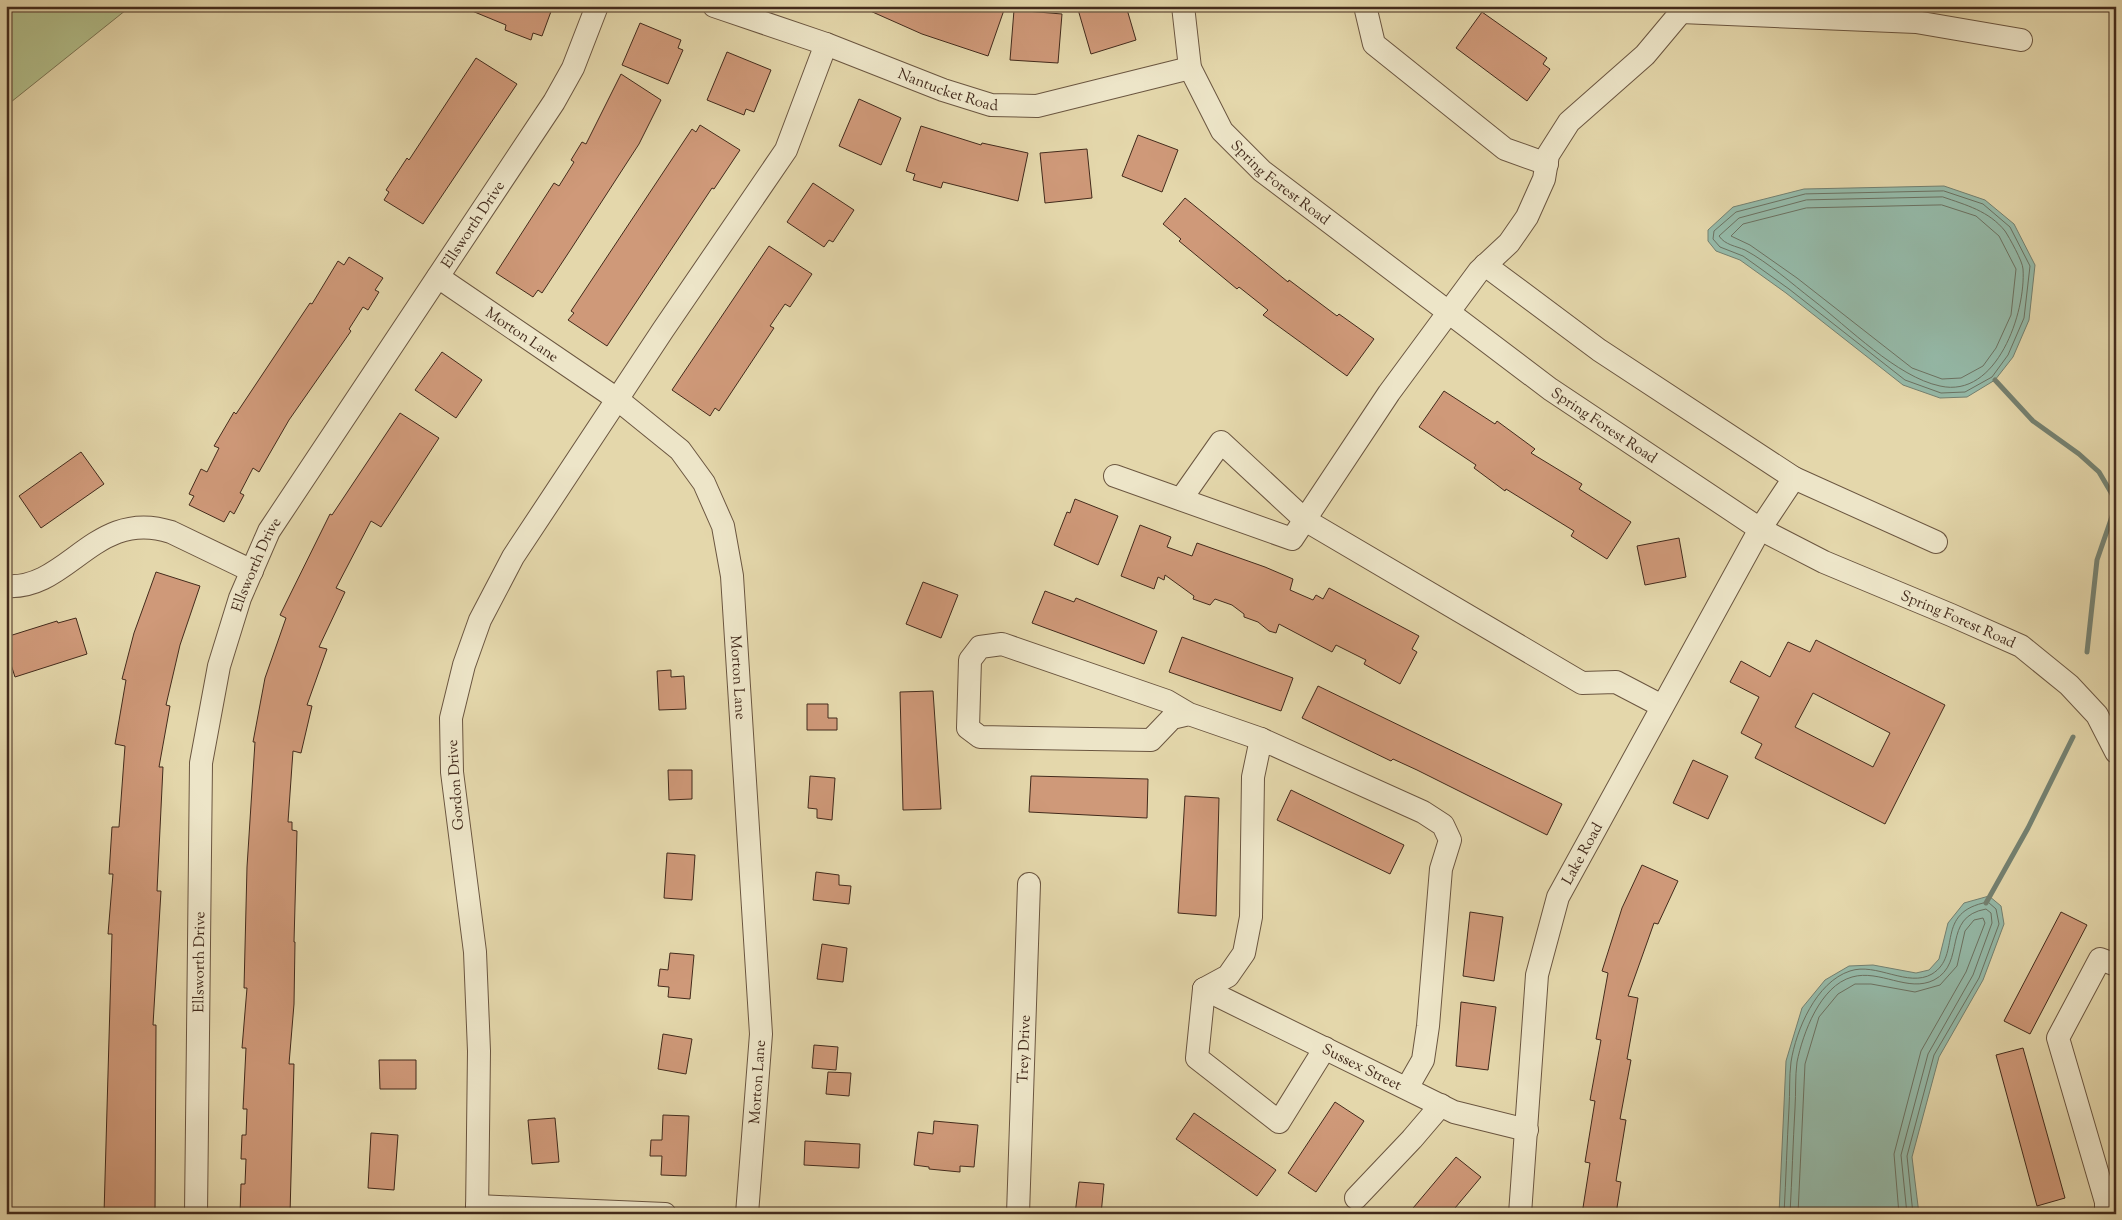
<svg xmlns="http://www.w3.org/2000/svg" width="2122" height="1220" font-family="'Sorts Mill Goudy',serif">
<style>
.green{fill:#b2be8a;stroke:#7a7453}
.water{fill:#95baa9;stroke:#748171}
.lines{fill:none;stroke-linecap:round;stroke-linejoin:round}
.shore{stroke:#6c7262;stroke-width:1}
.stream{stroke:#748171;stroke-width:5}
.building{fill:#cf9979;stroke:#432b1c;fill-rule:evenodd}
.minor-casing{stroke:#6b5640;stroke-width:24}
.minor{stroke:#ede5c8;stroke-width:22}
.labels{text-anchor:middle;stroke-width:5;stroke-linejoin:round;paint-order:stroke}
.street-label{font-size:15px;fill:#432b1c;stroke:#ede5c8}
</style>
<rect width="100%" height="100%" fill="#e4d7ab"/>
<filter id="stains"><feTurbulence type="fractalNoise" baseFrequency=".004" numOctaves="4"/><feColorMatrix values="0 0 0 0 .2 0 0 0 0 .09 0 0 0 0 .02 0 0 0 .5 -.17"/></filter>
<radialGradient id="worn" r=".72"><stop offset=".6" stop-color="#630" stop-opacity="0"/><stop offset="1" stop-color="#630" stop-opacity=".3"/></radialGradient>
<path class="green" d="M6,6h125l-125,100z"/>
<path class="water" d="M1944,186l41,14 29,24 21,41 -6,55 -16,37 -18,23 -28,17 -27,1 -37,-13 -117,-92 -46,-33 -24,-9 -8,-10v-11l25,-23 71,-18z
M1989,896l12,10 3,18 -21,56 -44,77 -27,100 7,57h-140l7,-153 16,-53 23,-28 24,-14 24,-1 43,8 13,-3 10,-11 9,-36 16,-20z"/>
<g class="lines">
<path class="shore" d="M1944,191l39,13 27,23 20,39 -6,52 -16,37 -16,22 -27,15 -24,1 -36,-13 -116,-91 -46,-33 -23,-9 -7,-8 1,-8 22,-19 69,-18z
M1943,197c23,8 46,14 62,34 4,6 18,31 18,38 3,43 -26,130 -83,117 -43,-9 -92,-59 -127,-86 -22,-17 -44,-37 -68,-50 -9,-4 -20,-5 -26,-14l20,-18 67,-18z
M1942,205l34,11 23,20 17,33 -5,46 -15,33 -13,18 -22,12 -19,1 -30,-11 -115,-90 -47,-33 -19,-9 12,-12 63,-16z
M1784,1214c2,-36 3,-71 5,-106 1,-15 0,-31 2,-46 5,-32 25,-80 59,-91 26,-9 58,17 82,3 31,-19 1,-62 56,-72l8,7 3,15 -20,54 -45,77 -27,101 6,58
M1790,1214c2,-36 3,-71 5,-106 1,-15 0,-31 2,-46 6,-29 23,-76 55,-85 28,-8 56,16 82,3 33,-17 7,-63 52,-71l5,4 1,10 -19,52 -45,79 -27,101 6,59
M1798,1214l7,-150 14,-47 19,-23 17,-10h16l44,8 25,-7 17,-19 8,-35 9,-11 9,-2 2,5 -19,49 -45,79 -27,103 5,60"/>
<path class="stream" d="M1995,380l38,41 46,33 20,18 17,29
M2087,652l10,-92 19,-55
M1986,903l42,-75 45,-91"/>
</g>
<path class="building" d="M460,6h93l-11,30 -9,-3 -2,7 -26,-10 1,-5z
M859,6h134l-1,3 12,1 -16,46 -66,-22z
M1077,6h49l10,34 -45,14z
M1014,10l48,4 -4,49 -48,-3z
M1482,12l65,46 -4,6 7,5 -23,32 -71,-53z
M640,23l41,17 -3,8 5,2 -15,34 -46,-19z
M727,52l44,18 -17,42 -8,-3 -2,6 -37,-15z
M476,58l41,26 -94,140 -39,-24 5,-8 -3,-2 21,-32 2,2z
M621,74l40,26 -22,44 -68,105 -29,44 -4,-3 -5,7 -37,-24 58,-90 5,3 15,-24 -3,-2 11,-18 4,2z
M859,99l42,19 -20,47 -42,-19z
M700,125l40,25 -26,39 -2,-1 -105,158 -39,-26 6,-7 -3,-2 121,-182 4,3z
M921,126l60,19 1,-2 46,10 -10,48 -75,-19 -2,6 -28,-8 2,-6 -9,-3z
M1138,135l40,15 -16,42 -40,-16z
M1087,149l5,49 -47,5 -5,-50z
M813,183l41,27 -21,32 -4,-2 -5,7 -37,-25z
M1185,198l103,84 1,-2 48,36 2,-2 35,25 -27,37 -84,-61 5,-5 -29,-23 -2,2 -58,-48 2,-2 -18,-15z
M769,246l43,28 -22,33 -5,-3 -15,22 4,2 -55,83 -4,-3 -5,8 -38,-26z
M349,257l34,21 -8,12 4,2 -11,18 -5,-3 -14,22 2,2 -62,89 -30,52 -6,-4 -13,25 4,2 -10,19 -4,-3 -6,11 -35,-17 5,-9 -5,-2 12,-25 6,3 12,-24 -5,-2 20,-34 2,2 74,-111 2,1 26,-43 6,4z
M442,352l40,28 -26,38 -41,-28z
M1444,391l51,33 2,-3 38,28 -4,4 51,31 -3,5 52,33 -24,37 -36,-23 3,-5 -68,-42 -1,2 -31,-23 2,-3 -57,-38z
M400,413l39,25 -58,89 -10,-6 -35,67 9,4 -26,55 8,2 -20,56 5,1 -11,47 -8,-2 -5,71h4v8l5,1 -3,111h1l-1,62 -5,60h5l-4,150h-50l1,-30h4l1,-25h-5l1,-24h4l1,-26h-4l3,-61h-4l5,-60h-3l3,-121 8,-125h-2l12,-64 21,-60 -6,-3 50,-101 2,1z
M81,452l23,32 -63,44 -22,-32z
M1075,499l43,17 -20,49 -44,-20 13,-33 3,1z
M1140,525l31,12 -4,10 25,9 5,-13 68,24 28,12 -3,11 23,10 3,-5 7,4 6,-11 90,48 -7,13 5,3 -17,32 -36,-20 2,-4 -30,-15 -4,7 -53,-28 -3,9 -7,-2 -11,-9 -14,-5v-3l-12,-9 -17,-6 -5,6 -17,-6 1,-3 -29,-21 -1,5 -6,-3 -4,12 -33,-13z
M1679,538l7,39 -41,8 -8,-39z
M156,572l44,14 -20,59 -14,60 4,1 -11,61h4l-6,124h4l-8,134h3l-1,189h-51l8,-280h-4l5,-60h-4l3,-47h7l6,-81 -10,-2 11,-64 -4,-1 12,-46z
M923,582l35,13 -17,43 -35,-14z
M1045,591l29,11 2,-4 81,33 -13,33 -112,-41z
M76,618l11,36 -72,23 -9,-28v-12l51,-16 1,2z
M1182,637l111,41 -12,33 -112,-39z
M1816,640l129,65 -60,119 -130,-66 7,-14 -21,-11 18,-36 -29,-15 11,-21 29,16 18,-35 22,10zM1813,693l77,40 -17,34 -78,-40z
M671,670v7l13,-1 2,33 -27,1 -2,-39z
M1318,686l244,118 -15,31 -130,-65 -24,-11 -2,2 -89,-43z
M933,691l8,118 -38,1 -3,-118z
M807,704h21v14h9v12h-30z
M1693,760l35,16 -20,43 -35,-16z
M668,770h24v29l-23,1z
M810,776l25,2 -3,42 -15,-2v-9l-9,-1z
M1031,776l117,3 -1,39 -118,-6z
M1291,790l113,55 -14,29 -113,-54z
M1185,796l34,2 -3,118 -38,-3z
M667,853l28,2 -3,45 -28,-2z
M1642,865l36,16 -20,43 -4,-1 -26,73 10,2 -11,61 4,1 -11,59 6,1 -10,61 5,1 -5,32h-34l8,-51 -5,-1 10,-61 -5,-1 11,-60 -5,-1 12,-66 -6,-2 20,-63z
M816,872l23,3v10l12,1 -2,18 -36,-4z
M1470,912l33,5 -9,64 -31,-5z
M2061,912l26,13 -57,109 -26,-13z
M822,944l25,4 -4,34 -26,-3z
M670,953l24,2 -4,44 -22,-2 1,-10 -11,-1 2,-17 8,1z
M1461,1002l35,5 -8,63 -32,-4z
M663,1034l29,5 -6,35 -28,-5z
M814,1045l24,2 -2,23 -24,-2z
M2023,1048l42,150 -28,8 -41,-151z
M379,1060h37v29h-36z
M828,1072l23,1 -2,23 -23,-2z
M1335,1102l29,19 -48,71 -28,-19z
M1194,1113l82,57 -19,26 -81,-57z
M663,1115l26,1 -3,60 -25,-1 1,-19h-12l1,-16h11z
M555,1118l4,44 -27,2 -4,-44z
M934,1121l44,4 -4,42 -14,-1v6l-31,-3v-2l-15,-2 4,-33 15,2z
M371,1133l27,2 -4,55 -26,-2z
M805,1141l55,3 -1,24 -55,-3z
M1456,1157l25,20 -31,37h-42z
M1079,1182l25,2 -3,30h-26z"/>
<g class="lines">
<defs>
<g id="minor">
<path id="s1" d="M714,6l112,38 117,46 48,15 46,1 153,-38"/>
<path id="s2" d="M1183,6l7,62 32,63 40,40 288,218 210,140 64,33 127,53 70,31 48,39 28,30 19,37"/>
<path d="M1365,6l9,38 131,105 42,15"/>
<path d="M1681,12l235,10 105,18"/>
<path d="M1485,265l114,85 195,128 142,64"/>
<path id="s3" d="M438,277l179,122 63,51 24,33 19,43 9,50 29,458 -14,180"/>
<path d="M1115,476l177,63 97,-146 90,-122 30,-28 18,-26 17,-38 4,-24 21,-33 76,-67 36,-43 1,-6"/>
<path d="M1181,499l40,-57 84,78 277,163 34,-1 46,24"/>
<path d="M6,586c62,5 89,-79 165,-54l81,39"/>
<path d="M1189,714l-22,-13 -165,-57 -22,3 -10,13 -2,68 12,9 171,3 21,-22 17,-4 72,25"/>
<path d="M1204,989l24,-13 16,-23 7,-36 2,-140 8,-38 162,73 20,13 7,15 -9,29 -13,157 -5,34 -16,28"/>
<path id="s4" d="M1204,989l250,123 73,18"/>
<path d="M1204,989l-7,69 82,64 46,-74"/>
<path d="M1356,1198l56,-59 29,-34"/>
<path d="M477,1206l188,8"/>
<path id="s5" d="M196,1214l5,-451 18,-97 21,-68 29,-67 285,-429 19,-34 24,-62"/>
<path d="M477,1214l2,-163 -4,-99 -23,-180 -1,-54 13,-53 16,-45 33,-63 150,-227 123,-180 40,-106"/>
<path id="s6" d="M1018,1214l11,-330"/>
<path id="s7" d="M1520,1214l17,-239 21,-78 202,-368 34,-51"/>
<path d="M2106,1214v-12l-48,-164 42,-79 16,6"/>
</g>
</defs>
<use href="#minor" class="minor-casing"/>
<use href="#minor" class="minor"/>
</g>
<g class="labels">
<g class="street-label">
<text dy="5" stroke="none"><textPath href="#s1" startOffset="249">Nantucket Road</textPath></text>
<text dy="5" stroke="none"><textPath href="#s2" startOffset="211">Spring Forest Road</textPath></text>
<text dy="5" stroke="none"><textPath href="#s5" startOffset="1062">Ellsworth Drive</textPath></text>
<text dy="5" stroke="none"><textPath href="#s3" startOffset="102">Morton Lane</textPath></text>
<text dy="5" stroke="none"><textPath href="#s2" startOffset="616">Spring Forest Road</textPath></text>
<text dy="5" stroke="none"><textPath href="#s5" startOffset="658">Ellsworth Drive</textPath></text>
<text dy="5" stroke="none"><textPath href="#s2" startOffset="1021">Spring Forest Road</textPath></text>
<text dy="5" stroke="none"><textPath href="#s3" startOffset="538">Morton Lane</textPath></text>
<text transform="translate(455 785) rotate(-94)" y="5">Gordon Drive</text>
<text dy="5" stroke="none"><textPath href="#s7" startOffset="370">Lake Road</textPath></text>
<text dy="5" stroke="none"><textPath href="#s5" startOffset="252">Ellsworth Drive</textPath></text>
<text dy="5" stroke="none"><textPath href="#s6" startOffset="165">Trey Drive</textPath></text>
<text dy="5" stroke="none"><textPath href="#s4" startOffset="176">Sussex Street</textPath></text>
<text transform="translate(757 1082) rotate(-86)" y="5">Morton Lane</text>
</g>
</g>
<rect width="2122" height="1220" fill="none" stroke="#e4d7ab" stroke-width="25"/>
<rect x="8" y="8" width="2107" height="1205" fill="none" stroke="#432b1c" stroke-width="2.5"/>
<rect x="12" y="12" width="2097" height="1195" fill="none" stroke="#432b1c"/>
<rect width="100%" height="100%" filter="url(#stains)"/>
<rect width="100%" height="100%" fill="url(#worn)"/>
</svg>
